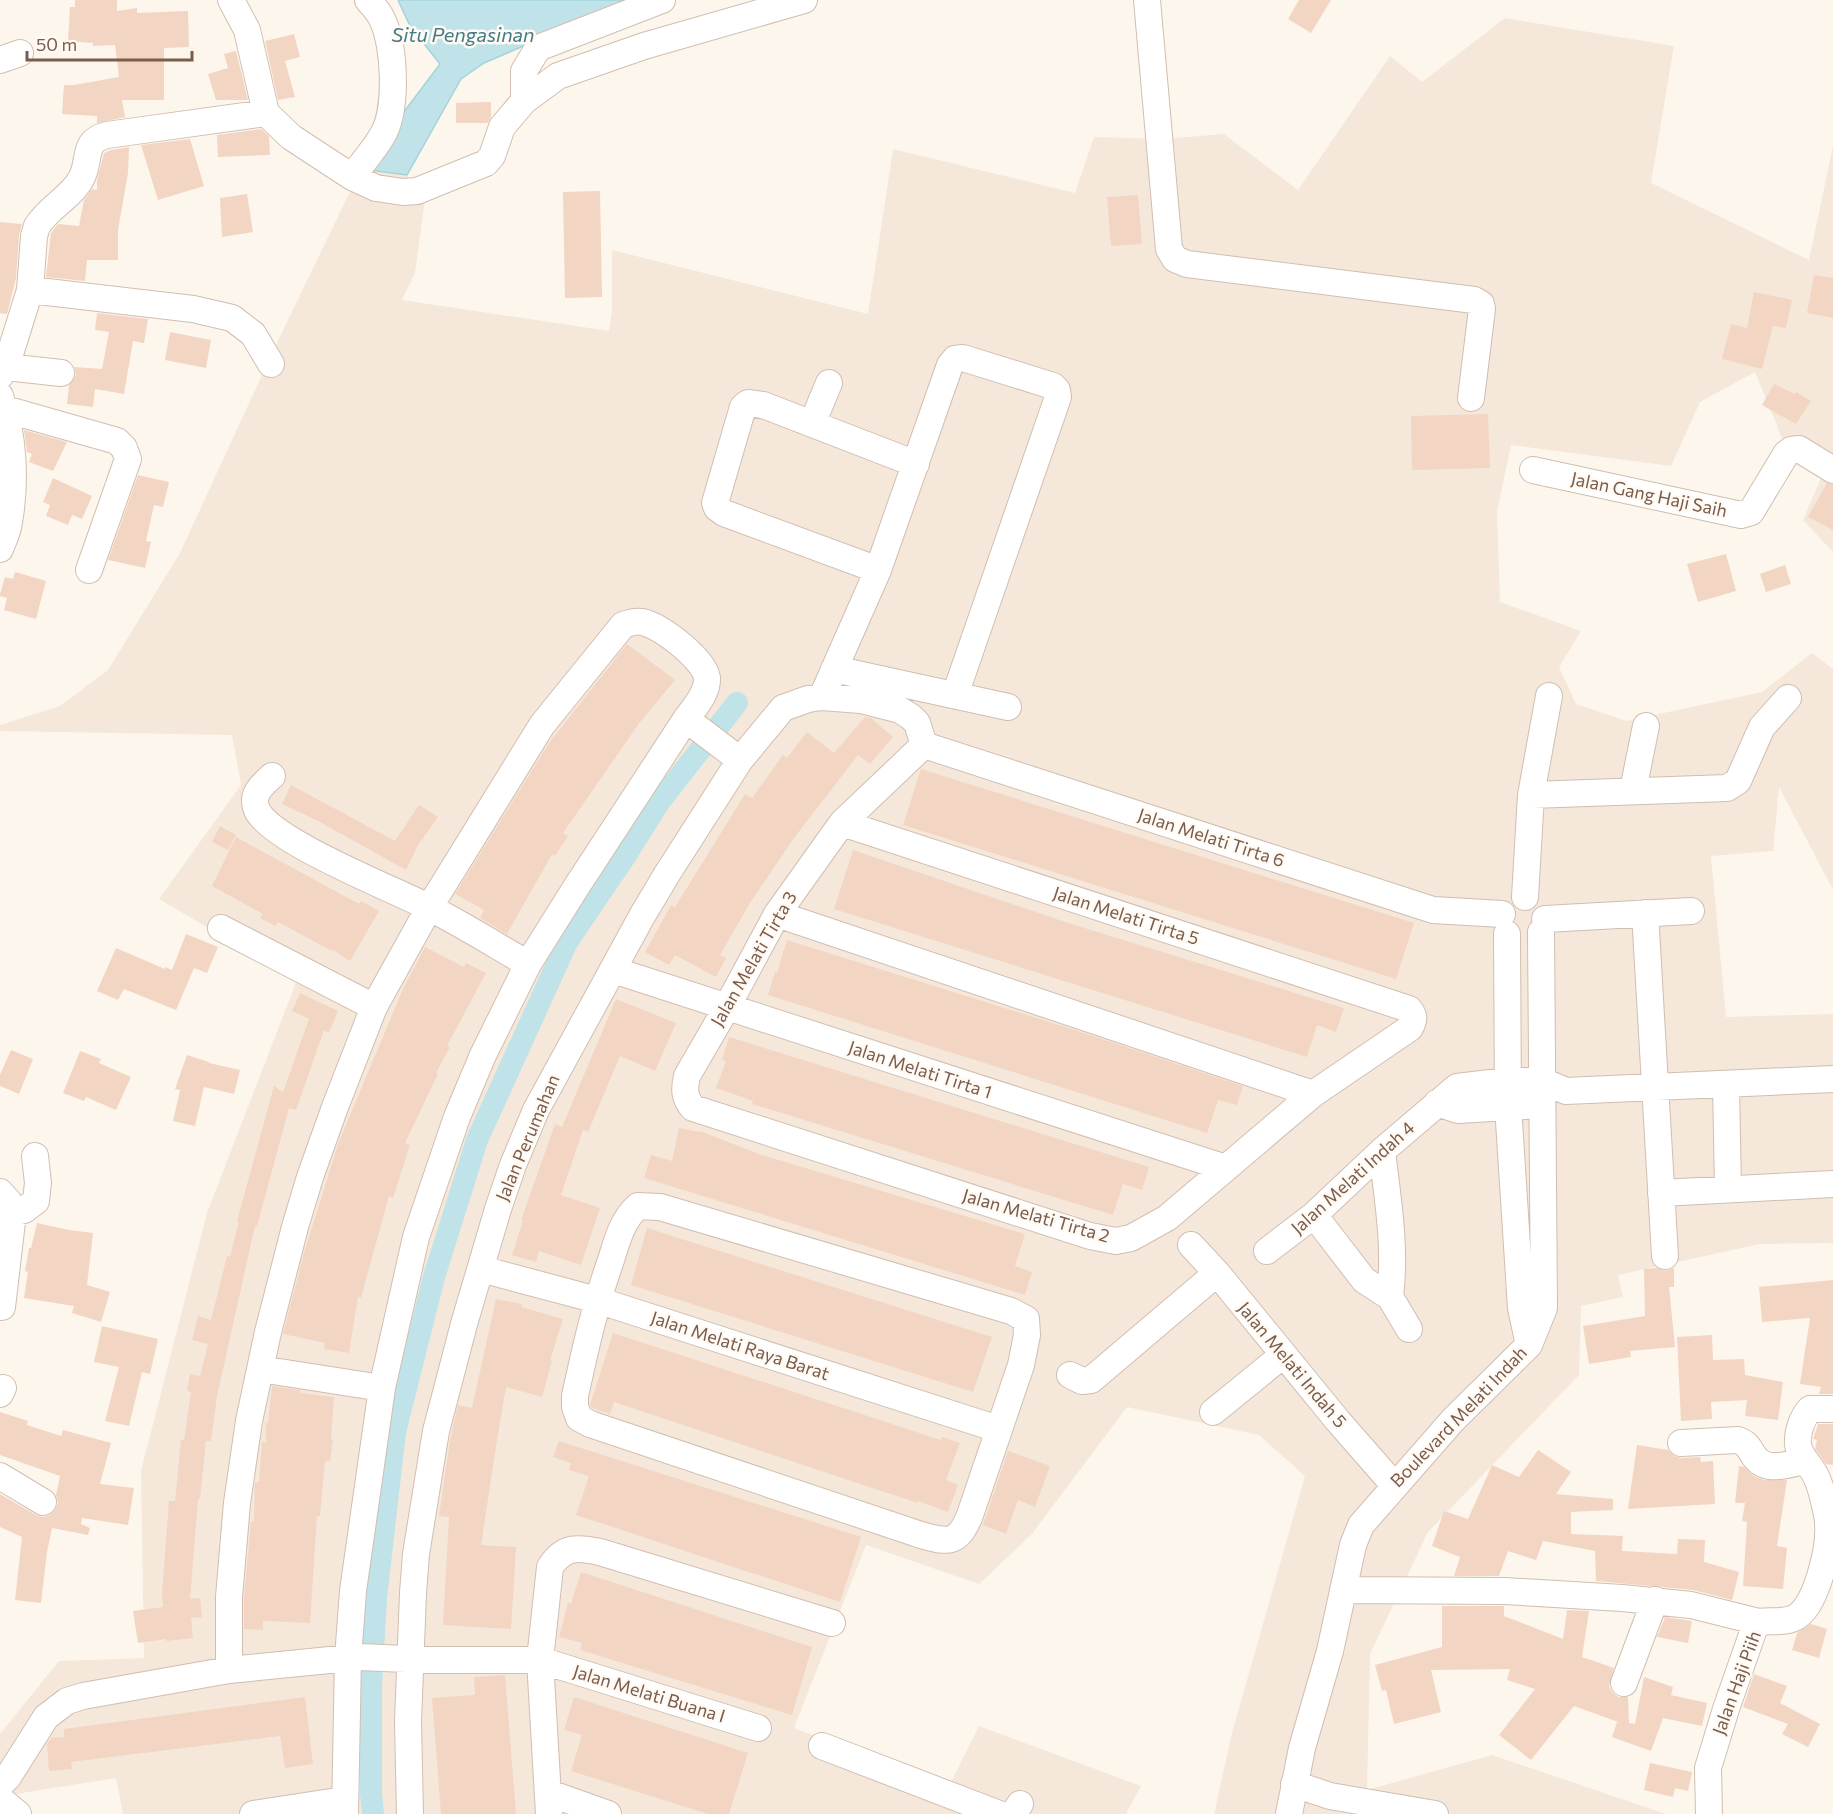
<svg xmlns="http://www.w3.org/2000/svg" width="1833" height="1814" font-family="Commissioner,sans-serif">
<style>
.residential{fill:#f5e8da}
.water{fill:#bfe3e8;stroke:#a5d3da;stroke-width:1.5}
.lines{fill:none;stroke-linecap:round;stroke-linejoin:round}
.canal{stroke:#bfe3e8;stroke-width:22}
.building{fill:#f3d5c3}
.minor-casing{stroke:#d1beb0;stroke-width:28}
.minor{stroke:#fff;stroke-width:26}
.labels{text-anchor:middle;stroke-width:5;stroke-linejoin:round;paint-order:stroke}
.street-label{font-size:18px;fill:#7a5c4d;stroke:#fffaf3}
.water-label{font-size:20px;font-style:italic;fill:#437c86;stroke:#fffaf3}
</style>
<rect width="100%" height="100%" fill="#fdf6ec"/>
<path class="residential" d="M1505,18l169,28 -23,137 158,77 24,-114v406l-30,-32 25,-58 -46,-24 -27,-66 -55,30 -29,64 -160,-21 -14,67 3,90 81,29 -22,36 17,37 50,17 136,-29 50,-39 21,16v221l-54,-103 -6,64 -62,5 15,161 107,-3v229l-73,1 -142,31 5,22 -42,9 -2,69 -151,157 -58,122 -3,136 125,-35 174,59h-452l18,-81 73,-257 -46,-41 -132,-28 -96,128 -52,49 -113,-39 -72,183 155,58 30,-60 162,60 -15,28h-1003l-7,-36 -100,16 -16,17v-77l59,-73 85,-3 -3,-187 66,-258 90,-233 -138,-81 82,-114 -9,-50 -232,-4v-6l60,-19 48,-36 72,-117 94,-204 87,-180 46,6 18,25 -10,73 -13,27 207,31 3,-20v-61l256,64 25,-165 182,44 19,-56 69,2 61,-5 74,56 92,-134 32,26z"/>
<path class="water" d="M398,0h254l-75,23 -93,40 -23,16 -54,96 -46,-6 79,-105 -30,-38z"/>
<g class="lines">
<path class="canal" d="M373,1814l-2,-20v-109l5,-87 19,-166 39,-155 43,-137 90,-198 59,-87 34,-54 77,-98"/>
</g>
<path class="building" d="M75,0h42v11l20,-3v5l51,-2 1,36 -25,1v52h-42l3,17 -28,6v-7l-35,-2 2,-29h10l45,-8 -4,-32 -22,1v-3l-25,-2 2,-34h5z
M1299,0h32l-20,33 -23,-14z
M294,34l6,23 -15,4 10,36 -17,3 -13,-59z
M236,51l12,49h-32l-8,-26 20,-6 -4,-14z
M491,102v15l-3,6h-32v-20z
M261,129l8,7 1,19 -52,2 -1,-22z
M190,139l14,47 -46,14 -17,-55z
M129,147l-1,26 -10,57v30h-31l-2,21 -39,-4 5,-44 7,-9 21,2 5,-26 8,-11 5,1v-10l7,-27 7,-3z
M600,191l2,106 -37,1 -2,-106z
M247,194l6,38 -31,5 -2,-39z
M1138,195l4,49 -31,2 -4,-49z
M0,222l22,2 -3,11 -3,43 -9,36 -7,-1z
M1814,275l19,3v40l-26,-5z
M1754,292l38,8 -6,28 -13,-2 -11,43 -40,-10 9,-35 16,4z
M97,313l51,6 -4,24 -11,-2 -9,53 -29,-5 -2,18 -26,-3 2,-19 7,-10 -2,-8 28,2 7,-37 -14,-2z
M170,332l41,8 -5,28 -41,-8z
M1774,384l21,10 1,-2 15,9 -15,23 -34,-19z
M1488,414l2,54 -78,2 -1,-54z
M24,430l43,12 -14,29 -24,-9 3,-8 -5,-2z
M138,475l31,7 -6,25 -9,-2 -8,36 5,1 -6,26 -37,-8z
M53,478l39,18 -10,23 -10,-4 -4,10 -22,-9 4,-11 -7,-3z
M1827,483l6,2v45l-25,-13z
M1726,554l10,37 -38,11 -11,-38z
M1785,565l6,19 -25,8 -6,-18z
M15,572l31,9 -10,38 -32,-9 3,-12 -7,-2v-2l5,-17 8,2z
M627,644l48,36 -35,42 -77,111 5,3 -13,20 -3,-2 -45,80 -27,-16 4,-8 -29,-16 94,-151z
M865,717l6,1 22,19 -23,27 -12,-9 -64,83 -44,65 -30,52 6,3 -10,19 -41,-22 -6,10 -24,-13 26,-47 4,2 70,-113 7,4 31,-43 4,3 20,-26 27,21z
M921,769l493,154 -18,56 -493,-154z
M291,785l104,56 24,-36 19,12 -20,28 -12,25 -88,-49 -36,-17z
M220,826l16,9 -8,15 -16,-8z
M236,837l123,67 2,-3 18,10 -29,50 -17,-11 -1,1 -54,-29 -3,4 -15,-8 3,-4 -51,-28z
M853,850l212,72 279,86 -8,24 -19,-7 -10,32 -473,-148z
M186,934l32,13 -11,26 -13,-5 -18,42 -52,-21 -6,11 -21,-9 19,-43 49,21v-2l7,3z
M787,940l288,90 168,56 -6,19 -19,-5 -11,33 -439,-138 7,-23 2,1z
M425,947l39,20 2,-4 20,10 -39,73 3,1 -14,26 2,1 -33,69 5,2 -17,53 -4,-2 -28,102 -3,-1 -9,56 -25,-4 1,-6 -42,-9 21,-81 34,-109 65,-155z
M300,993l38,18 -9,22 -5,-3 -28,80 -7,-2 -32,118h-2l-38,170 -6,45h-5l-6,58h-2l-8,100 10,-1 2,19 -11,1 2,20 -27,3v-2l-28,4 -5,-32 30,-4 -1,-14 7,-92h6l6,-62 3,1 7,-48 -4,-1 3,-17 10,2 8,-32 -16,-4 6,-24 13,4 16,-64 3,1 9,-36h-2l37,-135 9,6 26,-73 -17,-8z
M616,999l60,24 -21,48 -35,-15 -32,76 -5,-2 -22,65 39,13 -19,57 -42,-14 -3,11 -24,-7 11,-34 -2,-1 34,-96 7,3z
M729,1037l420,130 -7,23 -19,-6 -10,31 -361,-111 1,-3 -37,-13 10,-27 -4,-1z
M11,1050l22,9 -14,35 -19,-8v-11z
M80,1051l21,8 -2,4 32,14 -15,33 -30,-13 -2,4 -21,-8z
M187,1055l22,7v1l31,7 -6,24 -30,-7 -9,39 -22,-5 7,-31 -5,-1z
M679,1128l21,4v-1l59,23 266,80 -10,32 17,6 -7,23 -381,-117 7,-23 21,6z
M37,1223l32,7 24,3 -6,52 23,7 -9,30 -29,-9 2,-7 -50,-8 4,-26 -3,-1 4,-23h2z
M647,1228l345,109 -19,55 -342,-107z
M1657,1268l8,3 9,-3v19h-5l6,60 -45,4 1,6 -42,7 -6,-38 62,-10 -1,-47z
M1833,1280v114h-14l2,-7 -21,-3 10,-66 -48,4 -3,-35z
M496,1299l26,5 -1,3 42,12 -13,42h2l-10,36 -36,-10 -9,53 -16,105 35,2 -5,82 -68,-4 6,-108 -10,-1 11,-76 8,-35 14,3z
M102,1326l56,13 -8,35 -8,-2 -13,54 -24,-5 14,-54 -25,-5z
M613,1333l328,107 1,-3 18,6 -14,37 12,5 -10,27 -30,-11v2l-304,-101 -4,12 -18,-6 -2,-3z
M1712,1335l1,25 31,-1 1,16 38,7 -5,38 -33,-4 2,-16 -36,2 1,17 -31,2 -4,-84z
M272,1386l28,4v3l34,4 -3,42 2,1 -3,21h-5l-5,55h-3l-7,107 -47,-2v9l-19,-1v-31l7,-77h3l1,-39h4l3,-40 4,1v-20h2z
M0,1412l28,9 -1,4 34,11 2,-6 48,13 -11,41 34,4 -6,37 -46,-7 -1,6 9,4 -2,7 -36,-7 -5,24 -6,51 -26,-3 7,-63 -22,-10v-33l36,21 7,2 7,-2 5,-5 3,-7 -2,-8 4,-19 -60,-21z
M1818,1424h15v41l-7,-1 -11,-15 2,-9 -4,-1z
M559,1441l302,96 -21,65 -264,-87 13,-39 -20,-6 2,-7 -18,-6z
M1637,1445l31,5 6,6 7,2 19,-1 1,5 12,-1 2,43 -87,5z
M1538,1450l33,22 -15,22 57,5v11l-42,2v22l52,2 -1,15 55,3 1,-15 27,1 -1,22 35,10 -7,28 -39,-10 -97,-9 -1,-30 -52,-10 -7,19 -28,-9 -9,25h-45l6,-19 -28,-11 12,-35 24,8 24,-54 27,12z
M1008,1451l42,15 -15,41 -17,-7 -12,34 -23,-9z
M1739,1466l5,1 10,9 10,4h23l-10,66 10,2 -4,41 -40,-3 4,-64 -5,-1 3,-18h-10z
M581,1572l231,75 -20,68 -212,-65 2,-7 -23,-6 9,-34 3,1z
M1442,1606h62v10l59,23 4,-29 22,1 -7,46 32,11 -5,18 3,6 6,5h10l1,26 6,1 9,-47 29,10 -2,8 36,8 -5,23 -39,-8 -12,33 -39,-14 5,-15 4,1 -47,-17 -43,54 -32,-25 36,-46 -28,-9 3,-11 -79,1 10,42 -47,12 -8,-34 -4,1 -7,-26 67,-18z
M1665,1617l27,4 -4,22 -31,-6z
M1811,1624l16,5 -8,29 -27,-8 5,-17z
M1754,1674l33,12 -7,17 40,21 -12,23 -26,-13 6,-10 -45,-17z
M505,1675l11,139h-75l-9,-116 43,-3 -1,-18z
M305,1697l8,67 -28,4 -5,-32 -209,26 1,7 -23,2 -2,-27 4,-6 13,-1v-8z
M574,1697l174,56 -19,61h-21l-137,-43 11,-36 -18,-5z
M1650,1763l42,9 -4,19 -13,-3 -2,9 -29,-7z"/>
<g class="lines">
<defs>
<path id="minor" d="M231,0l16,30 19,83 25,24 61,40 24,11 27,4 14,-1 69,-28 6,-7 10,-29 22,-26 34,-25 86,-30 160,-46
M1147,0l22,249 6,10 12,5 287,36 7,4 1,5 -11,89
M0,60l20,-7
M524,101v-30l14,-23 124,-48
M352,177c10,-14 22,-27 30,-41 16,-25 13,-91 0,-117 -3,-7 -9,-13 -14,-19
M30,290l163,19 39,9 21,16 18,30
M6,367l55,6
M0,376l6,-9 24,-77 4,-54 3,-10c12,-19 36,-30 45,-49 9,-19 0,-36 25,-42l159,-22
M5,409l112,32 7,7 4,11 -39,111
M812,424l17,-41
M1533,470l208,45 10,-3 35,-58 5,-4 8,-1 34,21
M0,549c3,-8 8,-17 9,-27 7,-40 5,-87 -9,-126
M878,570l-154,-57 -7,-5 -2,-5 28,-96 5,-4 15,2 153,59
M834,669l174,38
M822,697l56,-127 72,-205 5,-6 8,-1 90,28 4,4 1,7 -103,298
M924,745l509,165 69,4
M272,776c-10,9 -22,19 -15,34 14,31 136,79 171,97 34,17 67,38 100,57
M1633,790l13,-64
M1531,795l196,-7 11,-7 24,-54 26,-29
M842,823l567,186c6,7 5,11 1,19l-97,66 -146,124 -36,20 -15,3 -26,-5 -397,-128c-9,-10 -9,-19 -6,-32l40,-69 50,-93 65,-91 82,-78
M1525,897l6,-102 18,-99
M1645,913l20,343
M777,914l536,180
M1545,919l146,-8
M221,928l153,79
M1507,934l1,172 13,202 8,37
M613,970l613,198
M1726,1085l2,104
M1437,1103l21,7 67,-4
M1382,1151c6,51 14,95 8,146
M0,1192l9,10 4,11 -11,94
M1661,1193l172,-9
M638,1206l22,1 351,104 15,8 1,16 -6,30 -51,150c-12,29 -21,28 -49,20l-331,-111 -11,-6 -4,-11v-11c10,-46 20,-91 36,-136 6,-19 11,-40 27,-54z
M13,1213l11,-3 12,-9 2,-18 -3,-27
M1314,1215l50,65 26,17 19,32
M1191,1245l26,28 121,148 56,64
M1267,1251l47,-36 68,-64 75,-64 50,-6h35l24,10 267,-12
M481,1269l116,31 401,129
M260,1369l122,19
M1070,1375l12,6 9,-1 126,-107
M0,1394l3,-6
M1213,1412l70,-57
M1681,1443l57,-3c8,3 10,6 14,13 12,21 33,12 52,8
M0,1476l43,26
M1343,1590l162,1 117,7 69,7 68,17
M229,1670v-73l8,-94 12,-82 19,-89 27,-105 15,-50 25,-70 39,-100 55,-99 113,-183 81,-100c8,-3 16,-5 23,-2 18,6 58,36 61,55 1,15 -13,30 -21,41l54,41
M1624,1683l31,-83
M822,1746l177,68
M1294,1784l36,12 105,18
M0,1785l8,-8 38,-60 21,-16 16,-5 146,-26 131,-13 69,3h111l218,68
M549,1793l59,21
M0,1799l18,15
M253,1814l91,-14
M345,1814l3,-156 5,-67 29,-203 34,-151 41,-120 26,-62 45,-91 47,-75 111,-170
M410,1814l-2,-92 5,-129 3,-39 20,-123 28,-107 34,-115 15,-44 23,-55 106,-194 25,-42 73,-114 43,-52 25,-9 14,-2 39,3 39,10 11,7 6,6 7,22
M549,1814l-9,-154 10,-93c14,-21 27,-20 50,-15l232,71
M1013,1814l7,-10
M1289,1814l13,-66 28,-97 23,-106 8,-20 92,-105 76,-75 15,-37 -3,-376
M1709,1814l-1,-46 18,-59 28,-80 5,-7c13,-2 29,2 40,-7 18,-15 31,-67 29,-91 0,-10 -4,-21 -6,-31 -2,-7 -5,-16 -9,-22 -6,-9 -14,-16 -15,-27 -1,-12 4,-26 12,-35h23"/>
</defs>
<use href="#minor" class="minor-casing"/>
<use href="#minor" class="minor"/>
</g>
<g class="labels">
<g class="street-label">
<text transform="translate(1649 495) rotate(12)" y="6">Jalan Gang Haji Saih</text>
<text transform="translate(1211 838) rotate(18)" y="6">Jalan Melati Tirta 6</text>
<text transform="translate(1126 916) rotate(18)" y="6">Jalan Melati Tirta 5</text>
<text transform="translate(754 959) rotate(-60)" y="6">Jalan Melati Tirta 3</text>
<text transform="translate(920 1070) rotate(18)" y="6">Jalan Melati Tirta 1</text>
<text transform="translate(528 1138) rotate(-67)" y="6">Jalan Perumahan</text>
<text transform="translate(1353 1178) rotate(-42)" y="6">Jalan Melati Indah 4</text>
<text transform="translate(1036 1216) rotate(16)" y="6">Jalan Melati Tirta 2</text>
<text transform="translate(740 1346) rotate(18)" y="6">Jalan Melati Raya Barat</text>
<text transform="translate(1292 1365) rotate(50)" y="6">Jalan Melati Indah 5</text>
<text transform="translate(1459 1417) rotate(-46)" y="6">Boulevard Melati Indah</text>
<text transform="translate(1737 1683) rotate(-70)" y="6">Jalan Haji Piih</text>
<text transform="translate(649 1694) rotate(17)" y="6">Jalan Melati Buana I</text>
</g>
<g class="water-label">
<text x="463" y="42">Situ Pengasinan</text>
</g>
</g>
<path d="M27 51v9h165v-9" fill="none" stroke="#7a5c4d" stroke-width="3"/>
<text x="36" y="51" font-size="18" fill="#7a5c4d" stroke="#fffaf3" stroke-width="4.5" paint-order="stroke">50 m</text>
</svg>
